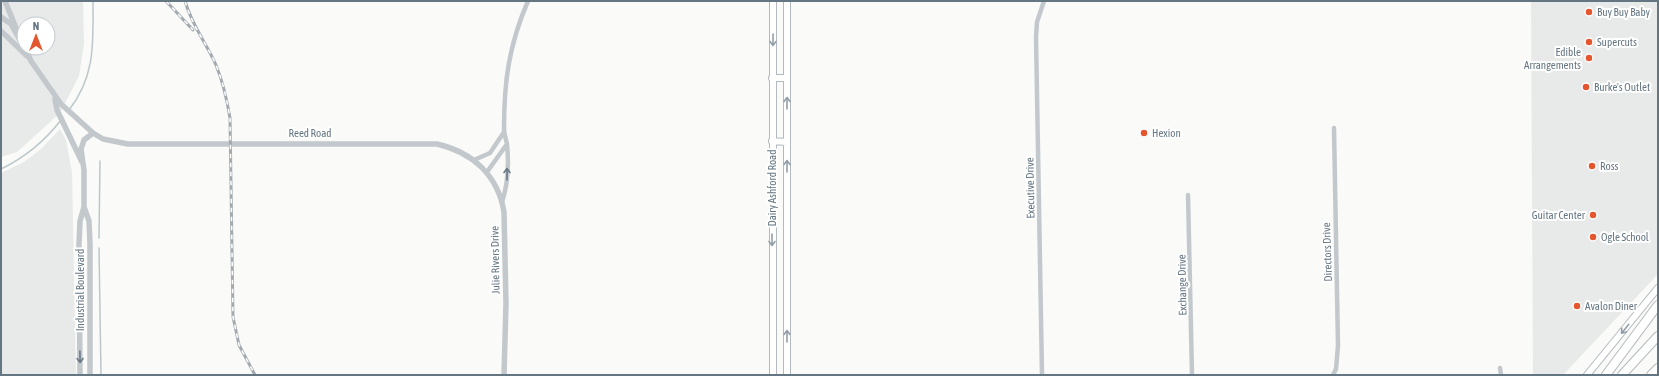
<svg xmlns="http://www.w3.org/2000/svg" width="1659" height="376" font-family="'Asap Condensed',sans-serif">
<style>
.built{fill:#e8e9e9;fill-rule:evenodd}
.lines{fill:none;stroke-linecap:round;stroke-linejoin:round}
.stream{stroke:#bbc7cb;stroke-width:1.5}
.secondary-casing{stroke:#b3babf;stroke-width:8}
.motorway-casing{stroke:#b4b9bd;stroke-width:10}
.minor{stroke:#c3c8cc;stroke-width:4.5}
.tertiary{stroke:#c3c8cc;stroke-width:5.5}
.secondary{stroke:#fff;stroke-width:6}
.motorway{stroke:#fff;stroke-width:8}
.rail-casing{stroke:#a2aab0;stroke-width:3}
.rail{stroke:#fff;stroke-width:1.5;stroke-dasharray:4.5;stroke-linecap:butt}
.oneway{stroke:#939fa8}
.oneway2{stroke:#6a7a87}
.poi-dot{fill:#e4572e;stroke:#fff;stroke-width:1.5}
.labels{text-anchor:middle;stroke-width:4;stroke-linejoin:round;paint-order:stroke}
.poi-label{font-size:11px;fill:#657683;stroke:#fff;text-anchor:start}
.street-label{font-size:11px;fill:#657683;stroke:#fff}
</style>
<rect width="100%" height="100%" fill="#fafaf8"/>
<path class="built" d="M1,1h82l1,43 -5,32 -19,37 -43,39 -16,5zM24,24h24v24h-24z
M1531,1h127v273l-95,101h-30z
M60,129l6,11 6,32 4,203h-75v-202l23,-11 17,-13z"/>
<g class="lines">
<path class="stream" d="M69,110c27,-34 24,-69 24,-109
M1,169c25,-12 43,-27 60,-49
M99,238l1,-77
M99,248l2,127"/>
<defs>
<path id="secondary" d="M772,78h15
M772,141l15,1
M773,375v-374
M787,375v-374
M1587,375l71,-87"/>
<path id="motorway" d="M1606,375l52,-70
M1622,375l36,-39
M1651,375l7,-7"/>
</defs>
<use href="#secondary" class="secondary-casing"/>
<use href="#motorway" class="motorway-casing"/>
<path class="minor" d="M474,160l16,-7 14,-21
M487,172l20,-28
M1188,195l4,180
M502,202c6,-18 7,-38 5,-58 -1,-5 -3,-9 -3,-15 0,-48 5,-84 24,-128
M1500,368l1,7
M1042,375l-6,-338 1,-15 7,-21
M1333,375l3,-6 2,-23 -4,-218"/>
<path class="tertiary" d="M5,1l11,27
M1,17l10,7 13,23
M1,31l26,25
M25,48l6,13 30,43 32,29 10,6 25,5h309c35,8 61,31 67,68l2,91 -2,72
M55,99l2,11 25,52
M84,207l5,14 1,23v131
M80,375l-1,-131 1,-23 4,-14v-37l-3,-21 3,-9 9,-7"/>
<use href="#secondary" class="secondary"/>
<use href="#motorway" class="motorway"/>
<defs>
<path id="rail" d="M166,1l27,29
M185,1c7,25 21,41 31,64 7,17 11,35 14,53l3,199 6,28 16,30"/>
</defs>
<use href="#rail" class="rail-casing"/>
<use href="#rail" class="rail"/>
</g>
<defs><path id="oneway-shaft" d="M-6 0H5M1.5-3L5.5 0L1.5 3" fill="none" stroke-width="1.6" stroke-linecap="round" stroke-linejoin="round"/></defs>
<g class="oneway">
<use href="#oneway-shaft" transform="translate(773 40) rotate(91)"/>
<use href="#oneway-shaft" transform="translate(787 103) rotate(-90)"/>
<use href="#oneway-shaft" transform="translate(787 166) rotate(-90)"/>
<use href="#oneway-shaft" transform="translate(772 240) rotate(90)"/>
<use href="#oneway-shaft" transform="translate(1625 329) rotate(129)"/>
<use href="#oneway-shaft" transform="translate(787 336) rotate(-90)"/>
</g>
<g class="oneway2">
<use href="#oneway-shaft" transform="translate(507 174) rotate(-90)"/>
<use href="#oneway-shaft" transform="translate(80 357) rotate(89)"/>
</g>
<g class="poi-dot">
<circle cx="1589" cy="12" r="4"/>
<circle cx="1589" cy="42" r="4"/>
<circle cx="1589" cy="58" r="4"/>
<circle cx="1586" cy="87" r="4"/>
<circle cx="1144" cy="133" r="4"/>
<circle cx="1592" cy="166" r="4"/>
<circle cx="1593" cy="215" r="4"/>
<circle cx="1593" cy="237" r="4"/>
<circle cx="1577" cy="306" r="4"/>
</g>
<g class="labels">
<g class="poi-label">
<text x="1597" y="16">Buy Buy Baby</text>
<text x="1597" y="46">Supercuts</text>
<text x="1581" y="56" text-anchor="end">Edible<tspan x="1581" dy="13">Arrangements</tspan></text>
<text x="1594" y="91">Burke's Outlet</text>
<text x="1152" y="137">Hexion</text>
<text x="1600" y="170">Ross</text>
<text x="1585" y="219" text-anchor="end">Guitar Center</text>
<text x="1601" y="241">Ogle School</text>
<text x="1585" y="310">Avalon Diner</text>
</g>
<g class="street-label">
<text x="310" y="137">Reed Road</text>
<text transform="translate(772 188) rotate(-90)" y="4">Dairy Ashford Road</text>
<text transform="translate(1030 188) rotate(-91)" y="4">Executive Drive</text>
<text transform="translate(1327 252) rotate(-92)" y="4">Directors Drive</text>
<text transform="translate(495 260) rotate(-91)" y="4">Julie Rivers Drive</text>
<text transform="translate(1182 285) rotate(-91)" y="4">Exchange Drive</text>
<text transform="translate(80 290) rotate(-90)" y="4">Industrial Boulevard</text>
</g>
</g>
<rect width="1659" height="376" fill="none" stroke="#657683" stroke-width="4"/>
<g transform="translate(36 36)"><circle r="19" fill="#ffffff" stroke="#c1c8cd"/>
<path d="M0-3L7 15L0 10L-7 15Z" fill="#e4572e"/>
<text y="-6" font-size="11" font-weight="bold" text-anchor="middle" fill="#657683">N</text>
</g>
</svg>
